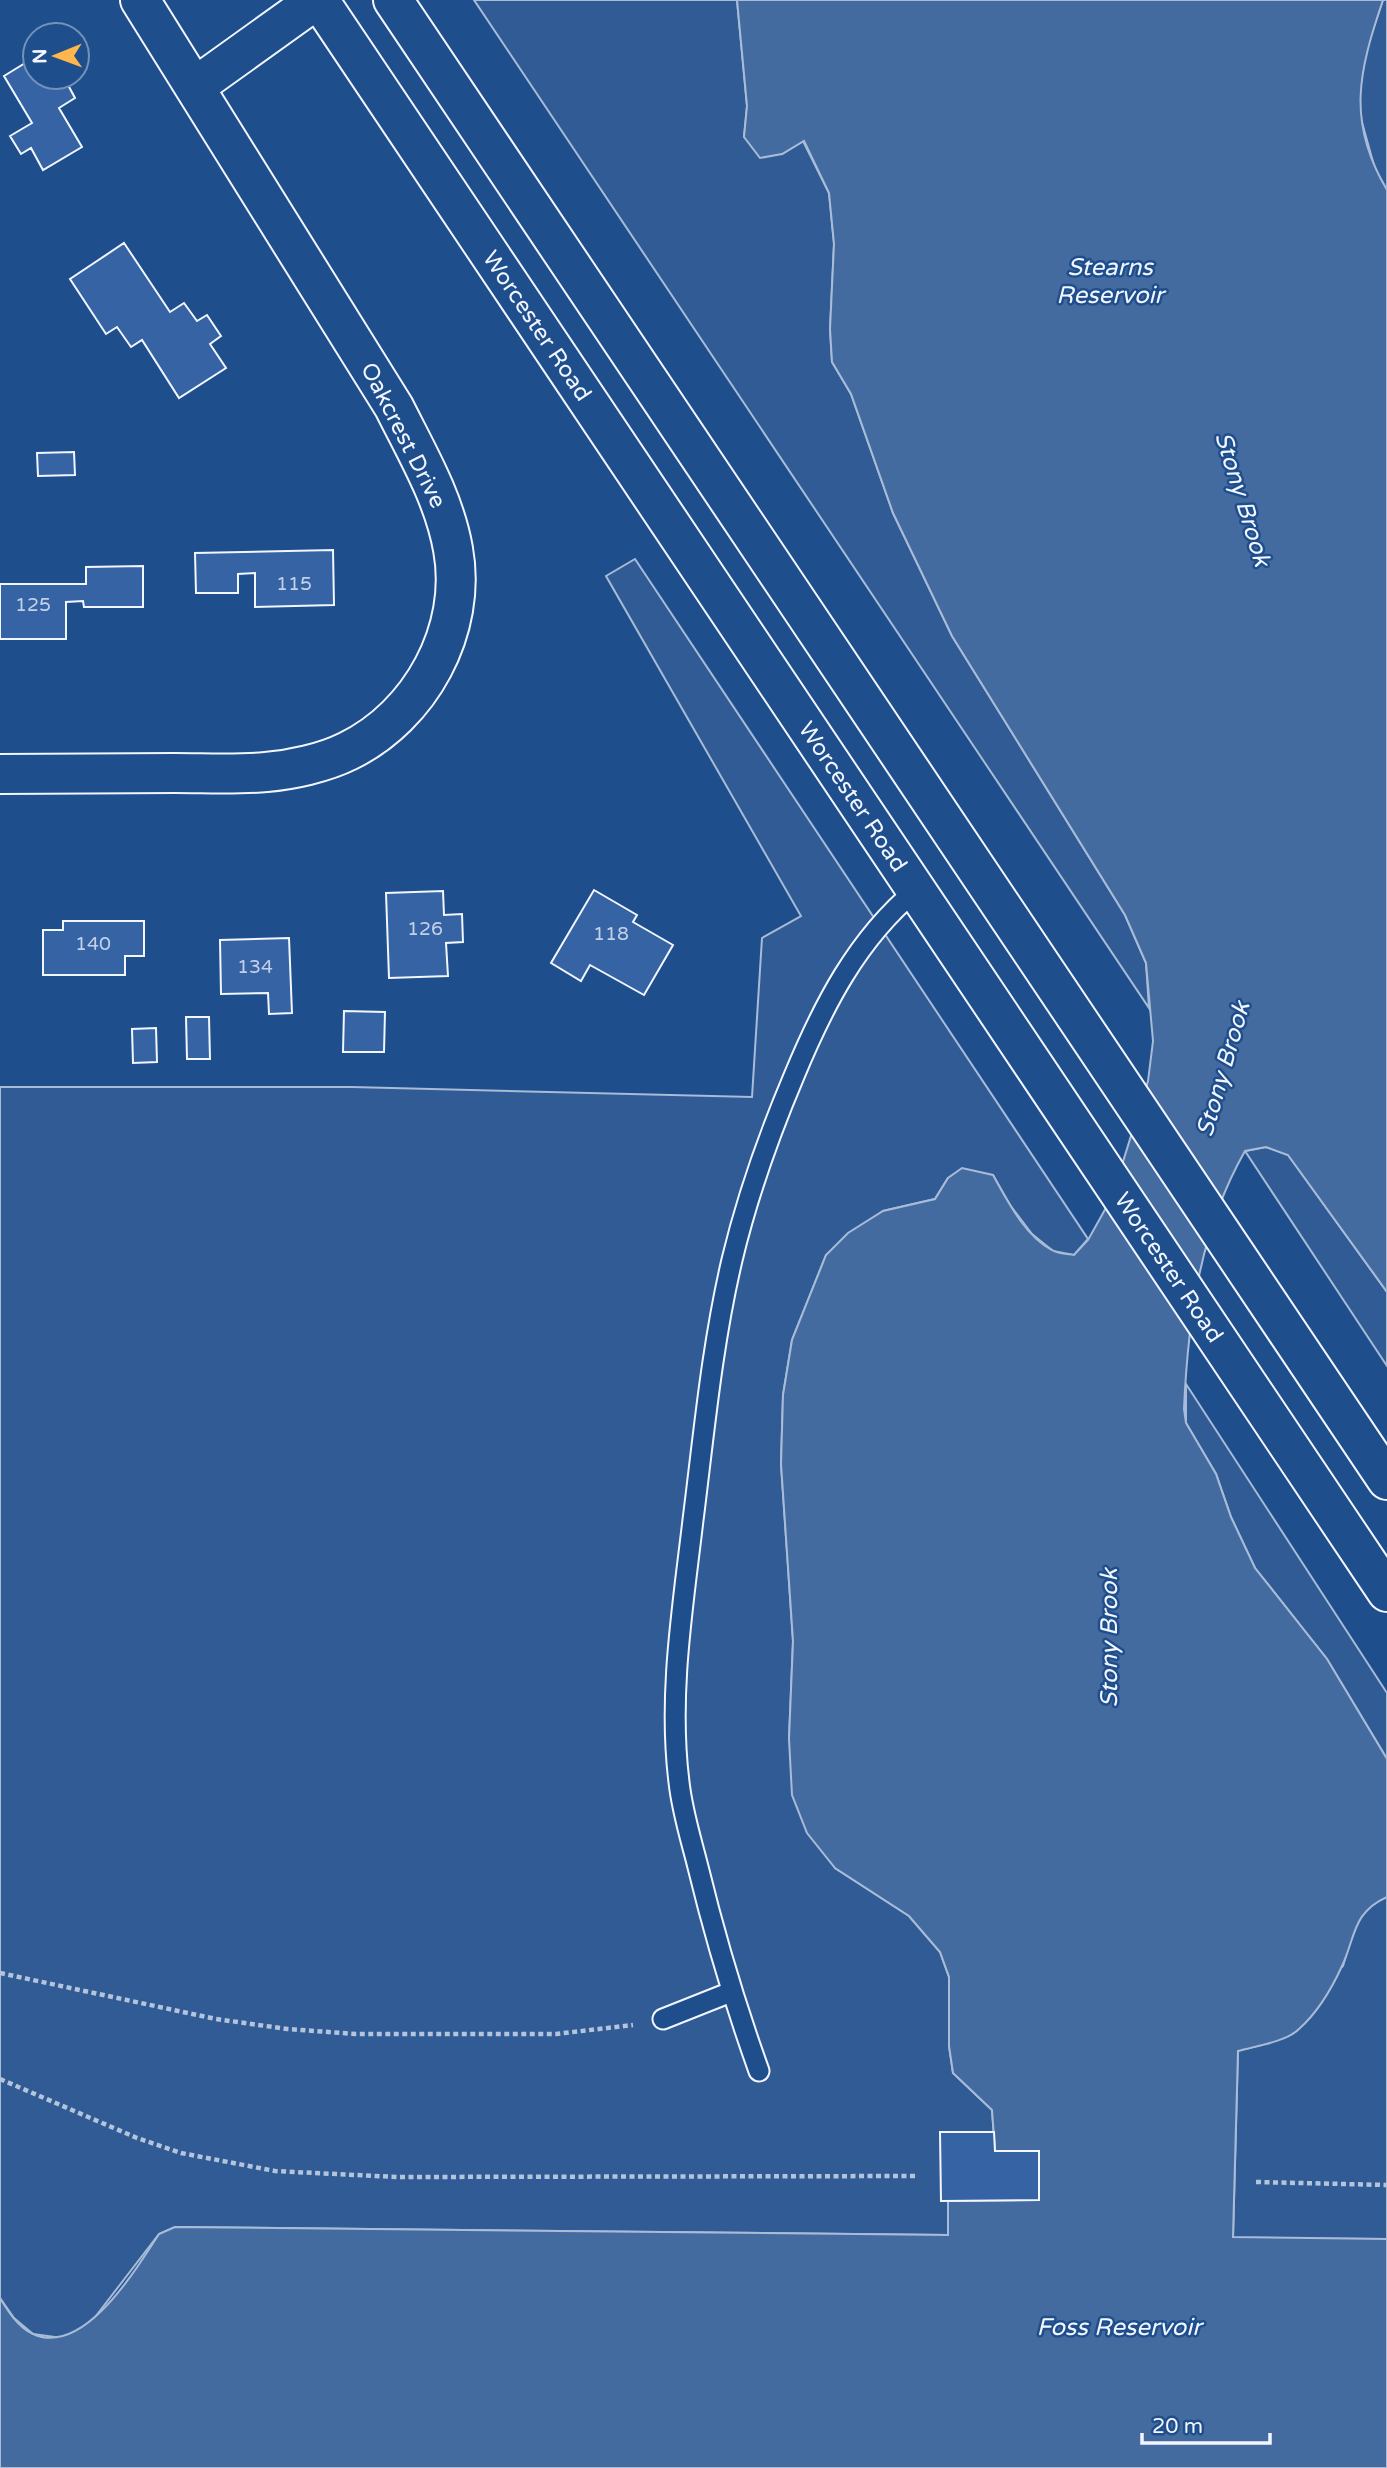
<svg xmlns="http://www.w3.org/2000/svg" width="1387" height="2468" font-family="'Varela Round',sans-serif">
<style>
.built{fill:#305b95;stroke:#a8bbd7;stroke-width:2}
.water{fill:#446ba0;stroke:#a8bbd7;stroke-width:2}
.building{fill:#3563a3;stroke:#f2f6ff;stroke-width:2}
.lines{fill:none;stroke-linecap:round;stroke-linejoin:round}
.service-casing{stroke:#f2f6ff;stroke-width:23}
.minor-casing{stroke:#f2f6ff;stroke-width:42}
.trunk-casing{stroke:#f2f6ff;stroke-width:42}
.path{stroke:#b3c4dc;stroke-width:4.5;stroke-dasharray:5 3.5;stroke-linecap:butt}
.service{stroke:#1f4e8c;stroke-width:19}
.minor{stroke:#1f4e8c;stroke-width:38}
.trunk{stroke:#1f4e8c;stroke-width:38}
.labels{text-anchor:middle;stroke-width:5;stroke-linejoin:round;paint-order:stroke}
.number-label{font-size:19px;fill:#c3d1e8}
.street-label{font-size:23px;fill:#f2f6ff;stroke:#1f4e8c}
.water-label{font-size:24px;font-style:italic;fill:#f2f6ff;stroke:#1f4e8c}
</style>
<rect width="100%" height="100%" fill="#1f4e8c"/>
<path class="built" d="M474,0h263l10,106 -3,31 38,17 21,-13 26,52 5,51 -4,85 2,33 19,32 42,119 59,123 173,279 21,48 3,45z
M1383,0h4v190l-12,-21 -17,-61 6,-52z
M635,559l453,680 -14,16 -21,-4 -21,-17 -22,-29 -17,-30 -45,3 -13,21 -52,12 -57,44 -34,85 -9,55 -2,69 12,177 -4,98 46,129 74,48 31,36 9,25v69l4,27 39,37 3,41h44v49l-90,1 -1,34 -773,-8 -16,7 -70,91 -27,13 -29,-4 -19,-16 -14,-20v-1211h352l400,10 10,-159 39,-22 -195,-340z
M1266,1147l22,8 99,137v74l-142,-215z
M1186,1384l201,309v66l-60,-100 -72,-91 -24,-51 -15,-43 -30,-51z
M1387,1897v342l-154,-1 5,-187 23,-6 82,-79 13,-44 18,-19z"/>
<path class="water" d="M737,0h646c-24,71 -37,121 4,190v1102l-99,-137 -22,-8 -21,4c-45,79 -57,167 -61,258l2,14 30,51 15,43 24,51 72,91 60,100v138c-35,16 -31,39 -45,69 -10,22 -25,47 -43,63 -13,13 -44,17 -61,22l-5,186 154,2v229h-1387v-170c8,13 18,29 33,36 51,23 103,-65 126,-100l16,-7 773,8v-34l91,-1v-49h-44l-3,-41 -39,-37 -4,-27v-69l-9,-25 -31,-36 -74,-48 -28,-35 -15,-38 -3,-56 4,-98 -12,-177 2,-69 9,-55 34,-85 22,-22 35,-22 52,-12 13,-21 14,-10 31,7c14,25 32,61 59,75 6,4 16,4 22,5l14,-15 24,-43 36,-116 5,-40 -7,-78 -21,-48 -173,-279 -59,-123 -42,-119 -19,-32 -2,-33 4,-85 -5,-51 -25,-52 -22,13 -22,4 -16,-21 3,-31z"/>
<path class="building" d="M35,57v20h42l-10,6 8,15 -16,10 23,39 -39,23 -12,-22 -10,6 -11,-18 22,-13 -28,-47z
M124,243l46,69 14,-9 13,18 10,-6 14,21 -11,8 16,24 -47,30 -37,-58 -11,7 -14,-20 -11,7 -36,-55z
M74,452l1,23 -37,1 -1,-23z
M333,550l1,55 -79,2v-34l-17,1v19h-42l-1,-40z
M143,566v41h-59l-1,-6 -17,1v37h-66v-55h86v-17z
M594,890l43,25 -4,7 40,23 -29,50 -54,-30 -9,16 -30,-18z
M443,891l1,24 18,-1 1,28 -17,1 2,33 -59,2 -3,-85z
M63,921h81v35h-19v19h-82v-45h20z
M289,938l3,75 -23,1 -1,-21 -47,1 -1,-54z
M344,1011l41,1 -1,40h-41z
M186,1017h23l1,42h-23z
M156,1028l1,34 -24,1 -1,-34z
M940,2132h54l1,19h44v49l-98,1z"/>
<g class="lines">
<defs>
<path id="service" d="M663,2019l68,-27
M759,2071c-24,-67 -44,-134 -61,-204 -7,-28 -16,-56 -19,-85 -11,-87 4,-176 14,-262 11,-87 19,-175 39,-260 15,-63 37,-125 62,-184 29,-70 63,-137 122,-186"/>
<path id="minor" d="M196,86l120,-86
M0,774c58,0 117,-1 175,-1 30,0 61,2 91,-1 25,-2 58,-9 82,-21 72,-35 120,-121 105,-202 -9,-51 -36,-96 -59,-142l-254,-407"/>
<g id="trunk">
<path id="s1" d="M319,0l1068,1592"/>
<path d="M393,0l994,1480"/>
</g>
</defs>
<use href="#service" class="service-casing"/>
<use href="#minor" class="minor-casing"/>
<use href="#trunk" class="trunk-casing"/>
<path class="path" d="M0,1973l216,46 71,10 69,5h200l77,-9
M0,2079l137,59 44,15 94,18 122,6 519,-1
M1256,2182l131,3"/>
<use href="#service" class="service"/>
<use href="#minor" class="minor"/>
<use href="#trunk" class="trunk"/>
</g>
<g class="labels">
<g class="number-label">
<text x="294" y="590">115</text>
<text x="33" y="611">125</text>
<text x="425" y="935">126</text>
<text x="611" y="940">118</text>
<text x="93" y="950">140</text>
<text x="255" y="973">134</text>
</g>
<g class="street-label">
<text dy="8" stroke="none"><textPath href="#s1" startOffset="392">Worcester Road</textPath></text>
<text transform="translate(404 435) rotate(63)" y="8">Oakcrest Drive</text>
<text dy="8" stroke="none"><textPath href="#s1" startOffset="959">Worcester Road</textPath></text>
<text dy="8" stroke="none"><textPath href="#s1" startOffset="1526">Worcester Road</textPath></text>
</g>
<g class="water-label">
<text x="1110" y="275">Stearns<tspan x="1110" dy="28">Reservoir</tspan></text>
<text transform="translate(1243 499) rotate(73)" y="8">Stony Brook</text>
<text transform="translate(1223 1069) rotate(-74)" y="8">Stony Brook</text>
<text transform="translate(1109 1638) rotate(-90)" y="8">Stony Brook</text>
<text x="1119" y="2335">Foss Reservoir</text>
</g>
</g>
<g transform="translate(56 56) rotate(269)"><circle r="33" fill="#1f4e8c" stroke="#7391ba" stroke-width="2"/>
<path d="M0-5L12 26L0 18L-12 26Z" fill="#ffb74d"/>
<text y="-10" font-size="19" font-weight="bold" text-anchor="middle" fill="#f2f6ff">N</text>
</g>
<path d="M1142 2433v10h128v-10" fill="none" stroke="#f2f6ff" stroke-width="3.5"/>
<text x="1152" y="2433" font-size="21" fill="#f2f6ff" stroke="#1f4e8c" stroke-width="5" paint-order="stroke">20 m</text>
</svg>
